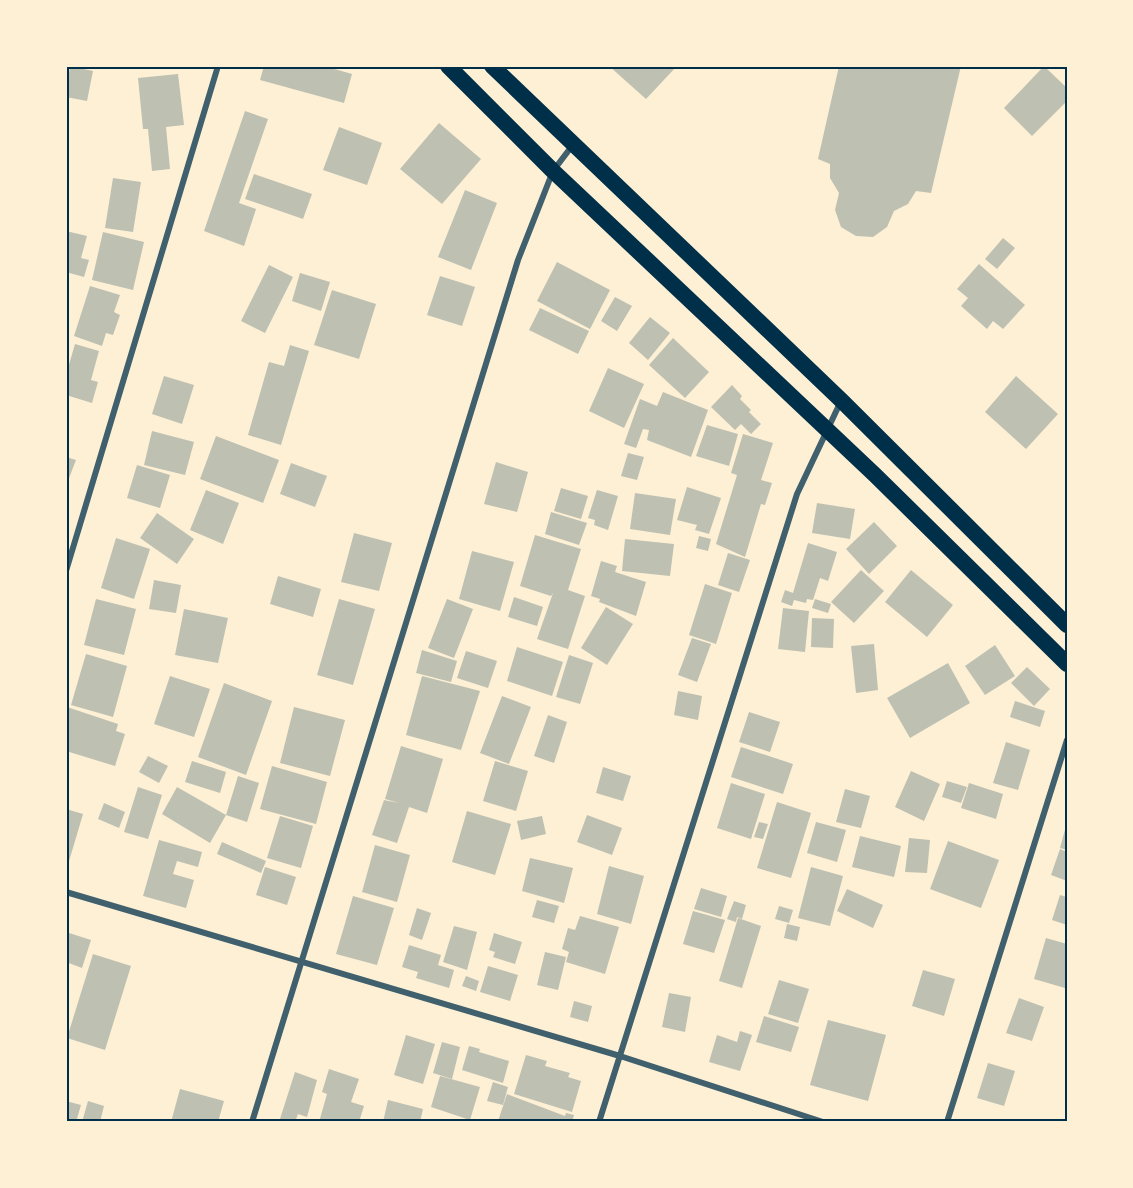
<svg xmlns="http://www.w3.org/2000/svg" width="1133" height="1188" font-family="'Work Sans',sans-serif">
<style>
.building{fill:#bec0b2}
.lines{fill:none;stroke-linecap:round;stroke-linejoin:round}
.minor{stroke:#3f606c;stroke-width:6}
.trunk{stroke:#003049;stroke-width:16}
.neatline{fill:none;stroke:#003049;stroke-width:2}
</style>
<rect width="100%" height="100%" fill="#fdf0d5"/>
<path class="building" d="M70,66l23,5 -6,30 -21,-4z
M264,66h60l28,8 -8,29 -84,-23z
M609,66h68l-31,33z
M839,66h122l-30,127 -15,-2 -8,13 -14,7 -7,16 -14,10 -17,-1 -15,-9 -6,-17 4,-17 -9,-15v-14l-12,-5z
M1044,66l23,22v13l-35,35 -28,-28z
M178,74l6,51 -18,2 4,42 -18,2 -4,-42h-5l-5,-51z
M245,111l23,8 -29,84 17,6 -12,37 -40,-15z
M439,123l42,36 -39,45 -42,-35z
M339,127l43,16 -15,42 -44,-15z
M254,174l58,20 -9,25 -58,-20z
M113,178l28,4 -8,50 -28,-4z
M465,190l32,13 -26,67 -33,-13z
M66,231l21,5 -6,22 8,2 -5,17 -18,-5z
M103,232l41,10 -11,48 -41,-10z
M1003,238l12,10 -18,21 -12,-10z
M557,262l53,28 -20,39 -53,-28z
M979,264l46,41 -22,24 -10,-8 -6,8 -26,-23 7,-8 -11,-9z
M269,265l24,12 -28,56 -24,-12z
M300,273l30,9 -9,29 -29,-10z
M440,276l35,11 -13,39 -35,-11z
M90,286l30,9 -6,17 6,3 -7,20 -7,-2 -4,13 -28,-10z
M332,290l44,14 -17,55 -45,-14z
M615,297l17,9 -15,25 -16,-10z
M540,308l49,23 -11,23 -49,-24z
M650,317l20,16 -22,27 -19,-17z
M673,338l36,34 -24,26 -36,-33z
M75,344l24,7 -8,29 7,2 -6,21 -26,-8v-20z
M290,345l19,6 -28,94 -33,-10 21,-73 15,4z
M608,368l36,16 -20,44 -35,-17z
M164,376l30,9 -12,39 -30,-10z
M1016,376l42,38 -32,35 -41,-37z
M732,385l10,11 -2,3 11,11 -2,2 12,12 -10,10 -10,-10 -6,6 -24,-23z
M663,392l45,18 -17,47 -44,-17 2,-10 -6,-1 -7,19 -12,-4 16,-45 17,7z
M707,425l31,9 -9,32 -33,-10z
M152,431l42,11 -9,33 -41,-10z
M743,434l30,9 -12,37 11,3 -7,22 -4,-1 -16,53 -29,-13 21,-69 -6,-2z
M216,436l63,24 -16,43 -63,-24z
M628,453l16,4 -7,23 -16,-4z
M66,457l10,3 -10,26z
M496,462l32,10 -11,40 -33,-8z
M291,463l36,13 -12,31 -35,-13z
M137,465l33,10 -10,33 -33,-10z
M687,487l34,11 -12,36 -14,-4 2,-5 -20,-5z
M561,488l27,8 -7,23 -27,-8z
M206,490l33,13 -16,41 -33,-14z
M597,490l21,6 -10,34 -14,-5 1,-5 -7,-2z
M635,493l41,6 -6,36 -40,-6z
M817,503l38,6 -5,30 -38,-6z
M551,512l36,11 -8,22 -34,-11z
M157,513l37,26 -17,25 -37,-26z
M874,522l23,24 -28,28 -23,-25z
M354,533l38,10 -13,48 -38,-9z
M535,535l46,14 -13,41 17,6 -17,53 -31,-10 16,-46 -2,3 -31,-10z
M699,536l12,3 -3,12 -12,-3z
M116,538l34,11 -16,50 -33,-11z
M625,539l49,5 -4,32 -48,-5z
M808,543l29,9 -9,29 -8,-3 -7,22 -6,-1 -1,4 -12,-3 -2,6 -11,-4 4,-12 8,3z
M472,551l42,11 -14,49 -41,-12z
M728,553l22,7 -11,32 -21,-7z
M601,561l16,5 -2,6 31,10 -10,34 -37,-14 1,-3 -9,-3z
M861,570l23,21 -30,32 -23,-21z
M911,570l42,35 -26,32 -42,-35z
M278,576l43,13 -8,28 -43,-13z
M154,580l27,5 -5,28 -27,-4z
M705,584l27,9 -16,51 -27,-9z
M514,597l29,10 -6,19 -29,-9z
M96,599l40,10 -12,46 -40,-10z
M339,599l36,10 -22,76 -36,-10z
M447,599l26,10 -19,49 -26,-10z
M815,599l16,5 -3,9 -16,-5z
M606,607l27,17 -26,41 -26,-17z
M783,608l26,3 -4,41 -27,-3z
M184,609l44,9 -10,45 -43,-8z
M812,618l22,1 -1,29 -22,-1z
M692,638l19,6 -14,38 -19,-7z
M874,644l4,46 -22,3 -5,-47z
M995,645l20,31 -30,19 -20,-29z
M517,647l46,15 -11,34 -45,-15z
M422,650l35,11 -6,21 -35,-9z
M466,651l31,10 -9,27 -31,-10z
M86,654l41,12 -14,51 -42,-12z
M569,655l24,8 -13,41 -24,-7z
M948,663l22,40 -60,35 -23,-40z
M1027,667l23,22 -16,17 -23,-23z
M170,676l40,13 -16,48 -40,-13z
M422,676l58,15 -19,59 -55,-15z
M224,683l48,18 -26,74 -48,-18z
M678,691l24,5 -4,24 -24,-5z
M502,696l29,11 -22,57 -29,-11z
M1015,701l30,10 -5,16 -30,-10z
M67,707l51,17 -2,7 9,3 -10,32 -49,-15z
M294,707l51,13 -15,56 -50,-13z
M749,712l31,10 -10,30 -31,-10z
M548,715l19,7 -13,41 -20,-7z
M1006,742l24,8 -12,40 -25,-7z
M401,746l42,13 -16,54 -18,-6 -12,36 -25,-8 12,-35 15,3 -14,-4z
M741,747l52,17 -10,30 -52,-17z
M148,756l20,10 -9,17 -20,-11z
M192,761l34,11 -6,21 -35,-11z
M495,761l33,10 -12,40 -33,-10z
M272,766l55,16 -11,42 -56,-15z
M603,767l28,9 -8,25 -27,-8z
M911,771l29,13 -16,37 -29,-14z
M238,776l21,7 -12,39 -21,-7z
M947,781l20,6 -6,16 -19,-6z
M731,783l34,11 -14,45 -34,-11z
M969,783l34,11 -7,25 -35,-11z
M138,787l24,8 -14,44 -24,-7z
M177,787l49,28 -16,28 -48,-29z
M845,789l25,7 -9,32 -25,-6z
M777,802l34,11 -20,65 -34,-10z
M104,803l21,9 -6,16 -21,-9z
M66,809l17,5 -16,54h-1z
M467,811l44,13 -16,51 -43,-13z
M587,815l35,13 -10,27 -35,-13z
M280,816l33,10 -12,42 -34,-10z
M542,816l4,18 -25,6 -4,-19z
M759,822l9,2 -5,15 -9,-2z
M816,822l30,8 -9,32 -30,-9z
M1066,826h1v24l-7,-2z
M860,836l41,10 -7,31 -42,-10z
M909,838l21,2 -3,33 -22,-1z
M159,840l43,12 -4,15 -21,-6 -4,13 21,6 -8,28 -43,-12z
M948,841l51,19 -18,48 -51,-19z
M222,842l44,19 -5,12 -44,-19z
M375,845l35,10 -13,47 -35,-10z
M1060,849l7,3v29l-16,-6z
M530,858l43,10 -9,35 -42,-12z
M609,866l35,10 -13,48 -34,-10z
M265,867l31,10 -9,28 -31,-10z
M811,867l32,9 -13,50 -32,-8z
M701,888l26,8 -6,21 -27,-8z
M847,889l36,16 -10,23 -36,-17z
M1060,895l7,2v28l-15,-5z
M353,896l41,12 -17,57 -41,-11z
M537,900l22,6 -5,17 -22,-6z
M734,901l12,4 -4,14 -5,-2 -1,5 -9,-3z
M779,906l14,4 -4,13 -14,-4z
M417,908l14,5 -9,27 -13,-5z
M693,911l32,9 -11,33 -31,-9z
M580,916l39,11 -14,47 -39,-12 3,-10 -7,-3 6,-21 7,2z
M738,918l23,8 -19,62 -23,-7z
M787,924l13,3 -3,14 -13,-3z
M454,926l23,6 -10,38 -24,-8z
M66,932l25,8 -9,28 -16,-6z
M494,933l28,9 -7,22 -22,-7 2,-5 -6,-2z
M1046,938l21,6 -2,44 -31,-9z
M409,945l32,10 -3,10 16,5 -5,18 -33,-10 2,-6 -16,-5z
M545,952l21,5 -8,33 -21,-5z
M93,954l38,12 -26,84 -38,-12z
M488,966l30,9 -8,26 -30,-9z
M923,970l32,9 -11,37 -32,-10z
M466,976l13,5 -3,10 -14,-5z
M779,980l30,9 -11,34 -30,-9z
M669,993l22,4 -6,35 -23,-5z
M1019,998l25,9 -12,34 -26,-8z
M574,1001l18,5 -4,16 -18,-5z
M764,1016l35,11 -8,25 -35,-10z
M828,1020l58,15 -18,66 -58,-16z
M740,1031l12,4 -12,36 -31,-9 8,-27 20,7z
M406,1035l29,9 -12,40 -29,-9z
M442,1042l18,5 -8,32 -19,-6z
M469,1046l11,3 -1,3 30,9 -6,22 -41,-13z
M526,1055l21,6 -2,5 25,7 -2,4 13,4 -9,31 -58,-18z
M988,1063l27,8 -11,35 -27,-8z
M329,1069l30,10 -8,23 13,4 -5,16h-40l8,-28 -5,-2z
M295,1072l22,8 -10,37 -9,-3 -3,8h-16z
M440,1076l40,11 -10,33 -39,-13z
M493,1082l15,5 -5,18 -16,-4z
M180,1089l44,12 -6,21h-47z
M507,1094l58,22 1,-3 8,2 -2,7 -74,-1z
M388,1100l35,9 -3,13h-37z
M66,1101l15,4 -5,17h-10z
M88,1101l16,5 -4,16h-18z"/>
<g class="lines">
<path class="minor" d="M66,571l152,-505
M66,892l554,164 203,66
M252,1122l266,-862 35,-89 19,-25
M599,1122l198,-628 44,-93
M947,1122l120,-382"/>
<path class="trunk" d="M448,66l105,105 322,304 192,189
M492,66l350,335 225,224"/>
</g>
<rect width="1133" height="1188" fill="none" stroke="#fdf0d5" stroke-width="135"/>
<rect x="68" y="68" width="998" height="1052" class="neatline"/>
</svg>
